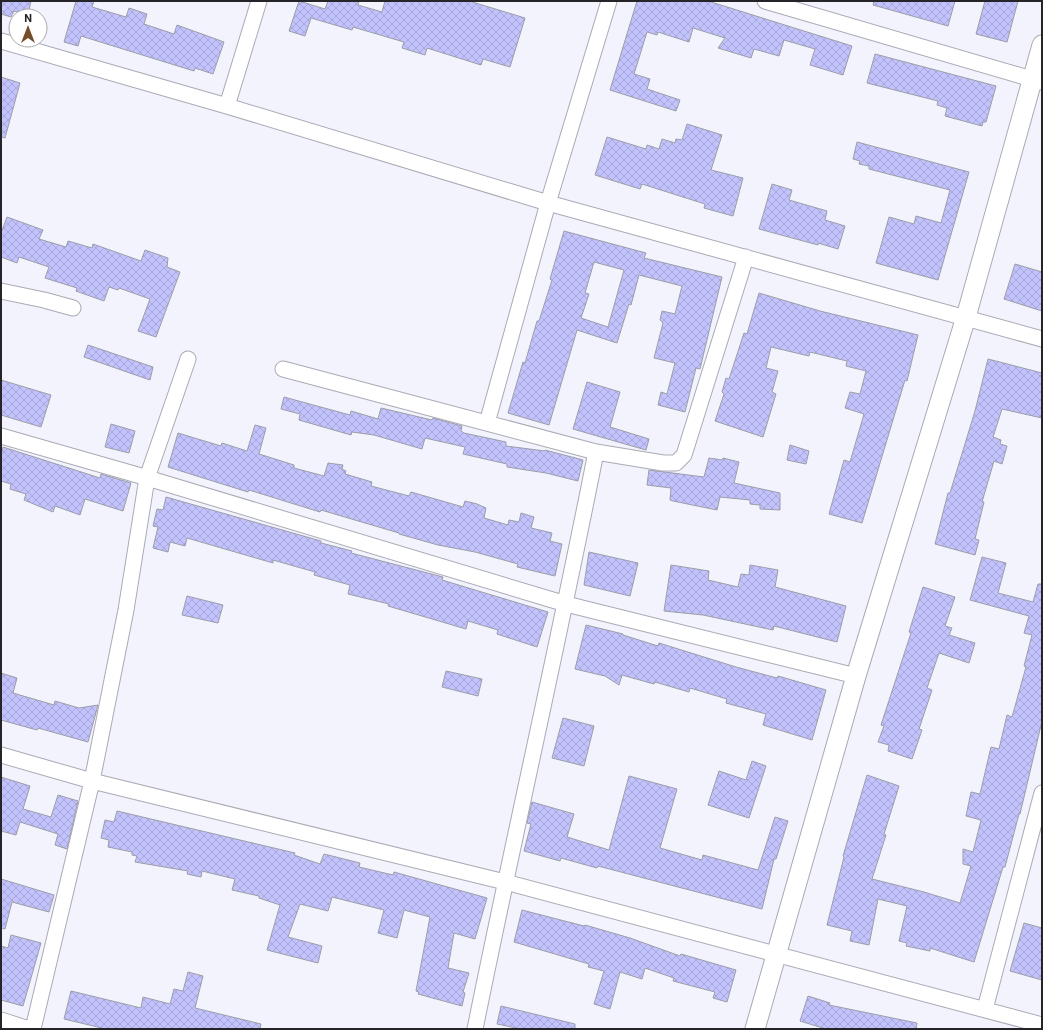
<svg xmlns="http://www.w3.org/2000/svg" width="1043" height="1030" font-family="Roboto,sans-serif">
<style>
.building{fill:url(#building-cross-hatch);stroke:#9c9da7;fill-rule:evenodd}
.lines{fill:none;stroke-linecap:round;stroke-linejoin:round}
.minor-casing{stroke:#aaaab5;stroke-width:17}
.tertiary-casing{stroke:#aaaab5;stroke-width:21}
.minor{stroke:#fff;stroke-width:15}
.tertiary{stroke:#fff;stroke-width:19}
</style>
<defs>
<pattern id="building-cross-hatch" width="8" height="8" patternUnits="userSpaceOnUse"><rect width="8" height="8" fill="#c2c3fd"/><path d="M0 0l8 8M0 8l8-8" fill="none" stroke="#a7a7d9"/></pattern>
</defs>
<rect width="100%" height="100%" fill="#f3f3fe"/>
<path class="building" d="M1,1h30l-3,14 -14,-4 -3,6 -10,-3z
M76,1h18l-2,6 34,10 3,-9 18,6 -3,10 30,10 3,-9 47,17 -11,32 -18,-6 -1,3 -113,-35 -3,10 -14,-4z
M299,1l26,8 3,-8h31l-1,4 24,7 3,-11h84l56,17 -15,49 -27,-8 -2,6 -54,-17 -2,7 -23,-7 2,-6 -51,-15 -1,3 -41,-12 -6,18 -16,-5z
M637,1h71l144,45 -9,29 -33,-10 5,-16 -31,-9 -5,16 -25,-7 -3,9 -33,-10 7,-10 -32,-10 -4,14 -31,-10 -1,3 -10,-3 -13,42 16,5 -3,10 33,11 -4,11 -66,-21z
M874,1h81l-7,25 -75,-21z
M985,1h33l-11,41 -31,-8z
M875,54l121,32 -10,36h-3l-1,4 -37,-10 2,-8 -10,-3 1,-4 -71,-18z
M1,77l19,6 -15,55 -4,-1z
M687,124l35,11 -11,35 32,8 -10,38 -29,-8 1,-4 -63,-20 -2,5 -45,-14 12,-38 39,12 1,-4 12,4 3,-10 13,4 1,-4 6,1z
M857,142l112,30 -31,108 -62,-17 13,-46 25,7 2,-8 25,7 9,-33 -81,-21v-3l-10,-2 1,-3 -7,-2z
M772,184l20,6 -3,10 38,11 -2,9 20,6 -7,23 -20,-6v2l-59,-16z
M7,217l36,13 -4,9 27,8 2,-6 24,7 1,-4 48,17 4,-11 23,8 -1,9 13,5 -24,65 -18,-6 12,-32 -31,-11 -1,2 -9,-3 -5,14 -28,-10 1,-3 -32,-10 4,-11 -30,-10 -2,6 -16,-6v-24z
M564,231l82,22 -2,5 78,19 -22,92 -4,-1 -11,44 -27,-7 3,-13 6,2 8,-31 -21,-5 9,-35 -3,-3 2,-9 13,3 7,-28 -43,-11 -8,30 -2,-1 -12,39 -40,-13 -28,95 -41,-12 15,-51 2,1 12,-42h2l13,-41 -2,-1zM594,262l30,8 -16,57 -27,-9 8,-24 -4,-1z
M1015,264l27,8v39l-38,-12z
M759,293l61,18 98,24 -11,46 -2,-1 -43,143 -33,-9 15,-54 6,2 14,-48 -19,-6 5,-16 10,2 6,-23 -20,-5 1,-5 -37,-9 -1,4 -38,-9 -5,21 12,3 -6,21 4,2 -13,43 -48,-16 9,-27 -2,-2 4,-14 3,1 15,-46 3,1z
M88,345l65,22 -3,13 -66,-23z
M988,359l54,14v45l-40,-9 -9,28 8,3 -1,4 7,2 -5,18 -8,-3 -12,41h2l-9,37 4,1 -4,15 -40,-11 13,-51h2l25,-82z
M1,380l50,15 -10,32 -40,-12z
M587,382l33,10 -10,35 39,12 -3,11 -73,-21z
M284,397l66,18 1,-4 27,8 3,-11 51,12 1,-2 29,8 -1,5 3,2 42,9v4l39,5v-1l38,10 -5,21 -32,-8 -39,-6v-3l-44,-10 2,-7 -40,-9 -3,11 -48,-14 -22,-3 -1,3 -52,-15 1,-6 -19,-5z
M111,424l24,7 -6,22 -24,-6z
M255,425l11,3 -7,26 35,11v3l30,8 4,-13 15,2 -1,4 4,2 -1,3 27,8 -1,4 38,10 2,-4 52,15 2,-6 12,3 9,4 -2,10 24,7 1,-5 10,2 2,-9 13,4 -3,11 21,5 -2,8 12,3 -7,32 -38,-9 1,-3 -43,-12 -37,-7 -39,-11v-1l-78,-23 -1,2 -71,-22 -1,2 -80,-25 10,-34 43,13 1,-3 25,8z
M790,445l19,6 -3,13 -19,-4z
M3,447l97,31 1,-4 30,9 -8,28 -38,-12 -5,16 -25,-9 -2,6 -29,-12 2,-6 -16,-5 1,-5 -10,-3v-27z
M709,458l13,2 1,-2 16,4 -5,21 46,10v17l-20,-1v-4l-10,-1v-4l-30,-3 -3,13 -44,-9 -3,-1 1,-12 -24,-3 2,-15 55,7z
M166,497l155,44v2l31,8 -1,2 92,24 -1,3 106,32 -11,35 -40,-13 1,-4 -30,-9 -2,8 -78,-23 1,-2 -41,-10 2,-9 -36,-10 1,-3 -42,-12v3l-86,-25 -2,8 -15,-4 -2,10 -15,-4 5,-21 -5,-1 4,-17 6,1z
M589,552l49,11 -8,33 -46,-11z
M982,557l24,6 -8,30 35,9 5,-18h4v137l-22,93h-1l-14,53h-2l-29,95 -44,-14v3l-24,-5 1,-3 -8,-2 8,-35 -29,-7 -9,46 -19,-4 2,-10 -25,-6 17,-68 -1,-1 24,-81 32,11 -15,48 2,1 -14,44 52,13 36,11 11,-37 -8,-2v-15l10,3 8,-32 -15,-4 5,-24 9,2 11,-47 8,2 8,-34 5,2 14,-50 -2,-1 8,-31 -8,-2 5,-17 -59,-16z
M671,565l38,6 -1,9 30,7 3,-13 8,1 1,-10 28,5 -3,17 71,19 -9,36 -63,-16 -1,4 -70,-15 -39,-4z
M923,587l32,10 -10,29 7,2 -3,7 26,8 -6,20 -30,-10 -12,35 5,2 -13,39 3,1 -10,29 -24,-8 1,-6 -11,-3 6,-16 -3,-1 30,-92 -2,-1z
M187,596l36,9 -5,18 -36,-8z
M586,625l37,9v1l35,11 1,-3 77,24 41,11 1,-2 48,14 -14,50 -49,-15 3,-11 -40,-11 1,-4 -37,-11 -1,4 -34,-10 -1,2 -32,-9 -3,10 -14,-9 -30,-7z
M446,671l36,8 -4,17 -36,-9z
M1,673l16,5 -4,15 41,12 1,-4 24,7 19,-3 -10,37 -50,-14 -1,2 -36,-10z
M563,718l31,8 -10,40 -32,-8z
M752,761l14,5 -17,52 -41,-13 11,-34 27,9z
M629,776l48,13 -17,59 42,12 1,-5 55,15 17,-53 13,4 -12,38h-2l-12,50 -164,-43 -1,2 -36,-10 -1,3 -36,-10 7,-27 -4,-1 5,-21 42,12 -7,23 42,13z
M1,777l29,9 -7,23 28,8 7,-22 20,6 -11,48 -12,-4 3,-11 -38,-12 -4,13 -15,-4z
M117,811l178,42 -1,2 26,9 4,-10 36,9 -1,4 34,8 1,-3 93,26 -12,41 -21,-6 -6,35 21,5 -6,19 2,1 -3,13 -44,-12 1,-2 -3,-1 14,-74 -26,-7 -7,28 -19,-5 6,-23 -52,-13 -4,14 -28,-7 -12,33 34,9 -4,17 -51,-13 13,-45 -21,-7v-2l-27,-6 3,-11 -33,-8 -1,6 -14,-3 1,-3 -53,-9 2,-6 -5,-1v-3l-24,-5 1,-7 -8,-2 4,-18 9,2z
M1,879l53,16 -5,17 -37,-10 -7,27 -4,-1z
M522,910l62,16 1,-1 45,13 50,18 1,-2 55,16 -9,32 -14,-4 2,-6 -42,-11 1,-3 -29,-10 -3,11 -22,-7 -10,37 -16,-5 10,-33 -16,-4 1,-3 -75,-22z
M1024,923l18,5v52l-32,-9z
M11,935l30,8 -18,63 -22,-6v-54l7,2z
M188,972l15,4 -8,32 66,16 -1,5h-154l-42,-10 7,-28 70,17 2,-11 27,7 4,-15 9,2z
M808,996l22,7 -1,2 88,18 -1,6h-90l-26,-8z
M501,1006l74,18v5h-54l-24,-5z"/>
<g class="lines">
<defs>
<path id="minor" d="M765,1l277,81
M1,41l226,65 321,97 494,136
M227,106l32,-105
M1,291l43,9 29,8
M283,369l313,83 67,11h13l8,-8 62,-198
M487,423l61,-220 61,-202
M1,436l133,38 432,130 290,72
M1,755l91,26 413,101 537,143
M985,1009l57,-216
M1,1020l28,9
M33,1029l59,-248 34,-171 21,-132 41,-119
M475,1029c39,-193 83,-384 121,-577"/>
<path id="tertiary" d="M755,1029l101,-353 110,-359 76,-272"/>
</defs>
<use href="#minor" class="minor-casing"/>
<use href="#tertiary" class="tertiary-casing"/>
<use href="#minor" class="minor"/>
<use href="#tertiary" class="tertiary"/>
</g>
<rect width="1043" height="1030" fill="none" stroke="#252529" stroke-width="4"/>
<g transform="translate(28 28)"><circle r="19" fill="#ffffff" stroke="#a8a8a9"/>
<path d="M0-3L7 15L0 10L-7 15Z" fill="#744d2a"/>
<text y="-6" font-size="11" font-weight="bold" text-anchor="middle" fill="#252529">N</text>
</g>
</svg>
